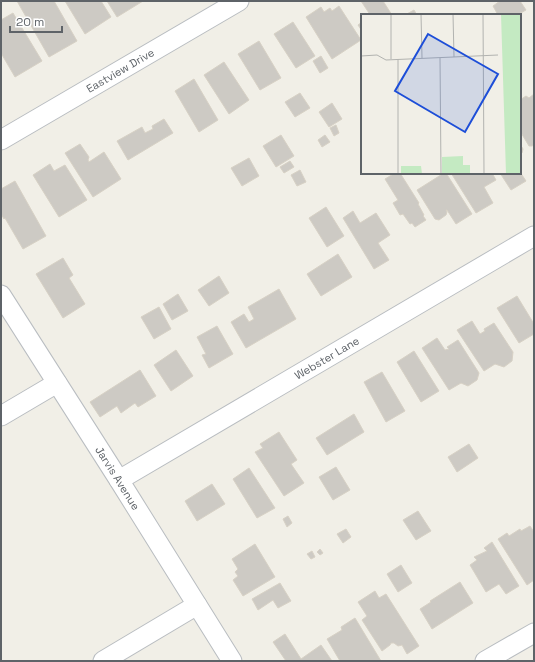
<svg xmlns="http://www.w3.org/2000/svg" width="535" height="662" font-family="'Space Grotesk',sans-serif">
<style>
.building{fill:#cdcac4;stroke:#d7d1c5}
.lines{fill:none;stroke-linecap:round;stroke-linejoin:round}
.minor-casing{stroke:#b9bdc1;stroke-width:21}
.minor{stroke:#fff;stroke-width:19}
.labels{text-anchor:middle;stroke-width:3.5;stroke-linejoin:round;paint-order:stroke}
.street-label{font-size:11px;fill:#5e6368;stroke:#fff}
.inset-road{fill:none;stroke:#b2b3b0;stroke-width:1}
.view{fill:#1d4ed8;fill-opacity:0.15;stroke:#1d4ed8;stroke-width:2}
.inset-edge{fill:none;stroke:#5e6368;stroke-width:2}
</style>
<rect width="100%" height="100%" fill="#f1efe7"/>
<path class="building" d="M17,1h37l23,40 -28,16z
M65,1h36l10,16 -26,17z
M107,1h36l-26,16z
M361,1h22l9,14h-25l2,-2z
M500,1h20l6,9 -9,5h-19l-5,-9z
M339,6l22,34 -29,19 -26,-42 15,-10 3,5 6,-4 2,3z
M414,10l3,5h-12z
M13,13l29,48 -27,16 -14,-24v-33z
M293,22l22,34 -19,12 -22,-34z
M362,22v9l-4,-6z
M259,41l22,37 -21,12 -22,-36z
M321,56l7,12 -8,5 -7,-12z
M224,62l25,38 -20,14 -25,-39z
M194,79l24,41 -19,12 -24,-41z
M300,93l10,15 -15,9 -10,-15z
M534,94v51l-2,1h-3l-9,-15v-31l6,-4 3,2z
M332,103l10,16 -13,8 -10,-15z
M164,119l9,14 -45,27 -11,-19 25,-14 3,6 8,-4 -1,-3z
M336,125l3,8 -5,3 -4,-8z
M281,135l13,21 -18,11 -13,-21z
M325,135l5,7 -8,5 -4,-7z
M80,144l9,13 -1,3 1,2 15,-10 17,27 -28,18 -28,-44z
M520,144l3,5 -1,4 -2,1z
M249,158l10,18 -17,10 -11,-18z
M290,161l4,6 -10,6 -4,-6z
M50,164l4,7 11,-6 22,35 -28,17 -26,-42z
M300,170l6,12 -9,4 -6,-11z
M520,172l6,9 -15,9 -11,-17h20z
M395,173h5l19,30 -1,1 6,11 -1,1 3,4 -11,7 -3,-4 -2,1 -7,-10 -3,1 -7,-12 5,-3 -13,-21z
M444,173h2l26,41 -16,10 -9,-14h-1l1,2 -1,3 -7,5 -4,-1 -18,-29z
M451,173h41l4,7 -12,7 9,16 -17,10z
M15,181l31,55 -23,13 -18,-31 -1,1 -3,-5v-25z
M326,207l18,29 -17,11 -18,-29z
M353,211l7,12 16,-10 14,22 -12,8 11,17 -15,9 -31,-51z
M338,254l14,23 -31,19 -14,-22z
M63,258l10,17 -4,3 16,26 -22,14 -27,-44z
M219,276l10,17 -20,13 -11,-16z
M279,289l17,30 -50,29 -15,-26 13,-8 5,8 5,-3 -6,-12z
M178,294l10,17 -16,9 -9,-16z
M517,296l17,28v10l-15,9 -22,-35z
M159,307l12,22 -17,10 -13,-22z
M472,321l8,13 5,-3 -1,-2 10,-6 19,29 -1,9 -8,6 -9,-3 -11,7 -27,-41z
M217,326l16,28 -24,14 -7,-13 4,-1 -9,-17z
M437,338l8,12 4,-1 -2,-2 11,-7 21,33 -2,7 -9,6 -7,-3 -12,7 -27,-42z
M176,350l17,26 -22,15 -17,-26z
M414,351l25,40 -18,11 -24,-40z
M140,370l16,26 -18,11 -3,-4 -14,10 -4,-7 -17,11 -10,-15z
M382,372l23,39 -19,11 -22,-40z
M354,414l10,18 -37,23 -11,-17z
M279,432l18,28 -6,4 13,19 -20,13 -29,-44 8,-4 -3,-4z
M469,444l9,14 -21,14 -9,-15z
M336,467l14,23 -17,10 -14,-23z
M249,468l26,40 -18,10 -24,-39z
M212,484l13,20 -28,17 -12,-20z
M418,511l13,20 -15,9 -13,-20z
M288,516l4,7 -5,4 -4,-8z
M530,526l4,6v48l-7,5 -29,-46 9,-6 2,3 11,-7 1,2z
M346,529l5,8 -8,6 -6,-9z
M492,542l27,44 -13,8 -7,-10 -13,8 -16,-27 7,-5 -3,-3 13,-6 -3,-3z
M255,544l20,33 -32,19 -10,-16 5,-4 -3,-4 3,-3 -6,-10z
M320,549l3,4 -3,2 -3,-3z
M312,551l3,6 -4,2 -4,-5z
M401,565l11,18 -14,9 -11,-18z
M460,582l13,21 -41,26 -12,-20 11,-7 -1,-1z
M280,583l11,18 -13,7 -5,-8 -15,10 -6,-11z
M375,591l4,7 7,-4 33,52 -12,8 -5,-9 -4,1 -4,-3h-3l-1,2 -8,6 -20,-31 5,-4 -9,-14z
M355,618l26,43h-41l-13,-22 15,-9 -1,-3z
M285,634l16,25 20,-14 11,16h-46l-13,-19z"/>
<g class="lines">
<defs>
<g id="minor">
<path id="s1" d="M1,140l238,-139"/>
<path id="s2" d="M1,295l118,185 113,181"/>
<path d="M1,416l56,-33"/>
<path id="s3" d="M119,480l415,-244"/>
<path d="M103,661l94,-56"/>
<path d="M485,661l49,-28"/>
</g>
</defs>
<use href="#minor" class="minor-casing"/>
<use href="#minor" class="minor"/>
</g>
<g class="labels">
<g class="street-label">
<text dy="4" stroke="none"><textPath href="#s1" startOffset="138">Eastview Drive</textPath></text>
<text dy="4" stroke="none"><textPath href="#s3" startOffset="241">Webster Lane</textPath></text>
<text dy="4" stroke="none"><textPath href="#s2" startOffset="217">Jarvis Avenue</textPath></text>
</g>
</g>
<g transform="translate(361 14)">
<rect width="160" height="160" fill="#f1efe7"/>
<path d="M140,0h20v160h-15zM102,142v9h7v9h-28v-17zM40,152h20l1,8h-21z" fill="#c4eac2"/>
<path class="inset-road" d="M30,0v45M60,0l1,44M92,0l1,43M122,0l1,160M0,42l16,-1 9,5 112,-5M79,44l1,116M37,45v115"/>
<path class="view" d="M67,20l70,40 -33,58 -70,-41z"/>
<rect width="160" height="160" class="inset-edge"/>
</g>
<rect width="535" height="662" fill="none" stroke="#5e6368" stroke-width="4"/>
<path d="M10 26v6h52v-6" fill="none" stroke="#5e6368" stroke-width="2"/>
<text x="16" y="26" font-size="12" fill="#5e6368" stroke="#ffffff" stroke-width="3" paint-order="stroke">20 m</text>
</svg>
